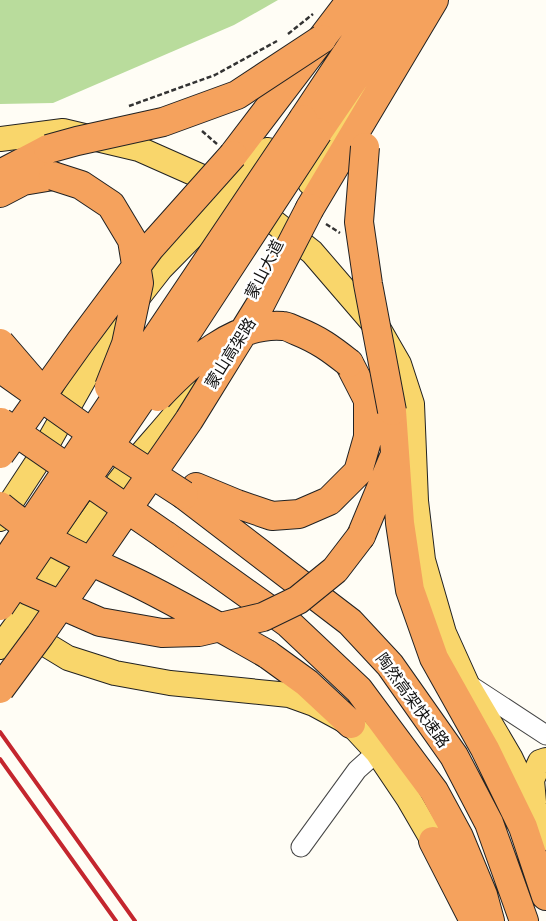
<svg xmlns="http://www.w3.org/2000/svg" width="546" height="921" font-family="'IBM Plex Serif','Noto Sans SC',serif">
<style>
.forest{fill:#b9dc9c}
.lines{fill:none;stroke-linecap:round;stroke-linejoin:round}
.minor-casing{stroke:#444;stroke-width:21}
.major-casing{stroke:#222;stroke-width:26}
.highway-casing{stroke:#222;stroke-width:30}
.path{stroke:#333;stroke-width:2.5;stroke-dasharray:5 2.5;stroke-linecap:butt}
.minor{stroke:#fff;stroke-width:19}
.major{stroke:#f9d66b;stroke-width:24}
.highway{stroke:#f5a25d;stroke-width:28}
.rail{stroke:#c4262e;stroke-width:4}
.highway-bridge-casing{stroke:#222;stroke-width:30;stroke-linecap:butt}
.highway-bridge{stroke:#f5a25d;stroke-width:28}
.labels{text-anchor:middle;stroke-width:5;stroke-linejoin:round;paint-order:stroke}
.street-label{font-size:16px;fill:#111;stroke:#fff}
</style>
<rect width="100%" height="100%" fill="#fffdf5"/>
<path class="forest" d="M0,0h278l-44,25 -181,78 -53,1z"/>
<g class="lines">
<defs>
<path id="minor" d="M468,684l78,51
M301,847l56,-77 20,-18"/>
<path id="major" d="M0,139l63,-8 76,18 97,43 76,60 68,79 19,33 13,40 4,97 7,59 21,73 23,51 43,73 25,52 11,29
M310,183l38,-69 35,-55
M0,519l36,-55 69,-122 20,-28 36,-46 75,-76 32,-42
M22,630l46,28 47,15 55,10 119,12 25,9 37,20 26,28 31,46 25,43
M0,647c41,-54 78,-110 118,-164 25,-34 56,-63 80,-98
M534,802l-2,-22 8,-18 6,-2"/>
<path id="highway" d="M303,119l79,-119
M318,132l90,-132
M233,155l118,-155
M0,174l48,-25
M0,193l23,-12 30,-5
M310,208l124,-208
M392,411l8,112 10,67 24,68 51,91 38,78 23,69
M196,487l41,17 35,12 27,-2 30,-13 29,-29 10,-35v-37l-19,-37
M184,495l166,127 40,43 64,91 35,67 35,98
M165,535l123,88 71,67 75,101 25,46 24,58 7,26
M361,536l32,-77
M267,654l40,29 44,41
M433,841l41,80"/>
</defs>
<use href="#minor" class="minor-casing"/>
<use href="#major" class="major-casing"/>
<use href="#highway" class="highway-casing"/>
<path class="path" d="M288,34l25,-20
M129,106l86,-31 62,-34
M202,131l15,13
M326,224l14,9"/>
<use href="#minor" class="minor"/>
<use href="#major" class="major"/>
<use href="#highway" class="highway"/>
<path class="rail" d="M0,732l135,189
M0,759l116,162"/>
<defs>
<path id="highway-bridge" d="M365,147l-6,75 9,62 24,127
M48,149l29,-8 86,-19 74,-27 85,-56
M53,176l28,9 30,20 21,35 7,43 -13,61 -17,43
M0,343l31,36
M0,368l124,88 60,39
M158,397c31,-33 76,-75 125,-71 4,0 9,3 14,5 22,9 33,17 52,32
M1,422l164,113
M0,454l80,-112 70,-94 83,-93
M0,506c42,36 94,56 143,80 42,21 83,45 124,68
M0,570l303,-451
M3,570l26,21 71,31 62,11 37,-1 64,-15 35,-17 37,-30 26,-34
M0,606l189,-277 129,-197
M0,689l40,-54 149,-215 71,-115 50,-97"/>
</defs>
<use href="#highway-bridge" class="highway-bridge-casing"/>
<use href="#highway-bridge" class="highway-bridge"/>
</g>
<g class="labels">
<g class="street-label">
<text transform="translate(264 269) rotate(-63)" y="6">蒙山大道</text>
<text transform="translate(230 353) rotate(-58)" y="6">蒙山高架路</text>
<text transform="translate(413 700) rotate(54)" y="6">陶然高架快速路</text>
</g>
</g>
</svg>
